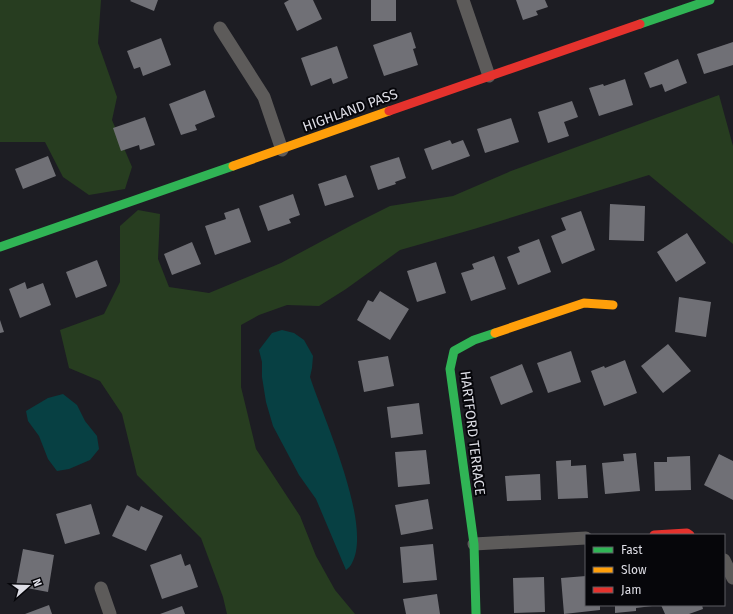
<svg xmlns="http://www.w3.org/2000/svg" width="733" height="614" font-family="'Fira Sans',sans-serif">
<style>
.green{fill:#273d20}
.water{fill:#074043}
.building{fill:#707076}
.lines{fill:none;stroke-linecap:round;stroke-linejoin:round}
.street{stroke:#5d5b5a;stroke-width:13}
.fast{stroke:#30b455;stroke-width:9}
.slow{stroke:#ff9f0a;stroke-width:9}
.jam{stroke:#e5322d;stroke-width:9}
.labels{text-anchor:middle;stroke-width:4;stroke-linejoin:round;paint-order:stroke}
.street-label{font-size:14px;fill:#dedee6;stroke:#06060a}
</style>
<rect width="100%" height="100%" fill="#1d1d23"/>
<path class="green" d="M0,0h101l-3,43 19,54 -5,23 20,47 -7,22 -36,6 -26,-18 -18,-35h-45z
M719,95l14,51v98l-84,-69 -175,54 -74,21 -54,39 -27,17 -32,-1 -28,10 -18,10v62l15,62 44,67 16,40 19,34 20,24h-128l-4,-17 -22,-59 -64,-63 -15,-61 -22,-33 -31,-13 -9,-38 44,-16 16,-32v-56l18,-16 22,4 -2,45 11,28 40,6 72,-30 71,-38 38,-19 63,-10 58,-25z"/>
<path class="water" d="M282,330l12,3 10,7 9,16 -1,12 -2,9c13,40 63,148 42,186 -1,3 -4,5 -6,7l-30,-71 -17,-24 -26,-49 -7,-24 -4,-25v-15l-3,-12 13,-17z
M63,394l14,11 8,16 12,15 2,13 -9,11 -21,9 -12,2 -9,-12 -9,-23 -11,-15 -2,-10 22,-13z"/>
<path class="building" d="M131,0h27l-4,11 -24,-10z
M289,0h24l9,19 -25,12 -13,-28z
M371,0h25v21h-25z
M516,0h29l3,7 -12,4 2,4 -15,5z
M411,32l5,16 -3,1 5,16 -34,11 -11,-31z
M161,38l10,27 -28,11 -3,-9 -6,2 -7,-18z
M733,42v23l-29,9 -7,-20z
M337,46l11,32 -15,6 -2,-6 -20,8 -10,-28z
M678,59l9,24 -22,9 -3,-8 -12,4 -6,-15z
M625,79l8,26 -34,11 -10,-28 14,-4 1,2z
M205,90l10,27 -20,8 2,5 -16,5 -12,-31z
M572,101l6,16 -14,5 5,14 -21,7 -10,-31z
M145,117l10,28 -15,5 -1,-5 -18,6 -8,-23z
M511,118l8,24 -34,11 -8,-24z
M450,140l2,4 11,-4 7,16 -38,14 -8,-21z
M48,156l8,20 -33,13 -8,-20z
M399,157l7,21 -11,4 1,2 -18,6 -8,-24z
M346,175l8,22 -29,9 -7,-22z
M293,194l7,21 -11,4 2,4 -23,8 -9,-25z
M610,204l35,2 -1,35 -35,-1z
M239,208l12,34 -36,13 -10,-29 21,-7 -2,-6z
M581,211l14,39 -33,14 -11,-28 15,-6 -5,-12z
M687,233l19,30 -30,19 -19,-30z
M539,239l12,33 -33,13 -11,-28 13,-5 -2,-5z
M192,242l9,22 -29,11 -8,-21z
M494,256l12,33 -35,12 -10,-28 13,-4 -2,-5z
M97,260l10,26 -31,12 -10,-26z
M436,262l10,31 -29,9 -10,-31z
M25,282l2,7 16,-6 8,22 -31,13 -11,-29z
M380,291l29,18 -19,31 -33,-20 11,-20 5,2z
M679,297l32,5 -5,35 -31,-5z
M0,320l4,12 -4,1z
M668,344l23,27 -28,22 -22,-27z
M571,351l10,31 -33,11 -11,-30z
M388,356l6,30 -30,6 -6,-31z
M625,360l12,33 -33,13 -13,-35 13,-5 1,2z
M522,364l11,28 -32,13 -11,-28z
M419,403l4,31 -32,4 -4,-31z
M426,450l4,34 -32,3 -3,-35z
M636,453l4,38 -35,3 -3,-31 22,-2 -1,-7z
M719,454l14,7v39l-29,-15z
M690,456l1,34 -36,1 -1,-29h13v-5z
M571,460v6l15,-1 2,33 -30,1 -2,-38z
M540,474l1,26 -34,1 -2,-25z
M428,499l5,30 -32,6 -6,-30z
M91,504l9,30 -35,10 -9,-30z
M127,505l12,6 2,-5 22,10 -17,35 -34,-15z
M433,544l4,36 -34,3 -3,-36z
M23,549l31,6 -6,37 -32,-6z
M181,554l4,12 5,-2 8,23 -36,12 -12,-34z
M586,576v29h14v5l-36,4 -3,-36z
M544,577l1,35 -31,1 -1,-35z
M437,594l3,20h-34l-3,-15z
M49,605l3,9h-27z
M615,605h36l1,1 -16,2v3l-21,2z
M661,605h41l1,4 -14,5h-24z
M182,606l3,8h-25z"/>
<g class="lines">
<path class="street" d="M463,0l26,76
M220,28l44,69 18,53
M474,544l112,-6
M724,560l9,18
M101,588l9,26"/>
<path class="fast" d="M640,24l70,-24
M0,247l233,-81
M476,614l-2,-70 -24,-175 4,-18 20,-11 21,-7"/>
<path class="slow" d="M233,166l156,-55
M495,333l89,-30 29,2"/>
<path class="jam" d="M389,111l251,-87
M654,535l33,-2 3,2"/>
</g>
<g class="labels">
<g class="street-label">
<text transform="translate(350 110) rotate(-20)" y="5">HIGHLAND PASS</text>
<text transform="translate(473 433) rotate(83)" y="5">HARTFORD TERRACE</text>
</g>
</g>
<rect x="585" y="534" width="140" height="72" fill="#06060a" stroke="#5c5c62"/>
<rect x="593" y="547" width="20" height="6" fill="#30b455" stroke="#5c5c62"/>
<text x="621" y="554" font-size="12" fill="#dedee6">Fast</text>
<rect x="593" y="567" width="20" height="6" fill="#ff9f0a" stroke="#5c5c62"/>
<text x="621" y="574" font-size="12" fill="#dedee6">Slow</text>
<rect x="593" y="587" width="20" height="6" fill="#e5322d" stroke="#5c5c62"/>
<text x="621" y="594" font-size="12" fill="#dedee6">Jam</text>
<g transform="translate(28 586) rotate(70)" stroke="#06060a" stroke-width="3" paint-order="stroke">
<path d="M0-3L7 15L0 10L-7 15Z" fill="#dedee6"/>
<text y="-6" font-size="11" font-weight="bold" text-anchor="middle" fill="#dedee6">N</text>
</g>
</svg>
